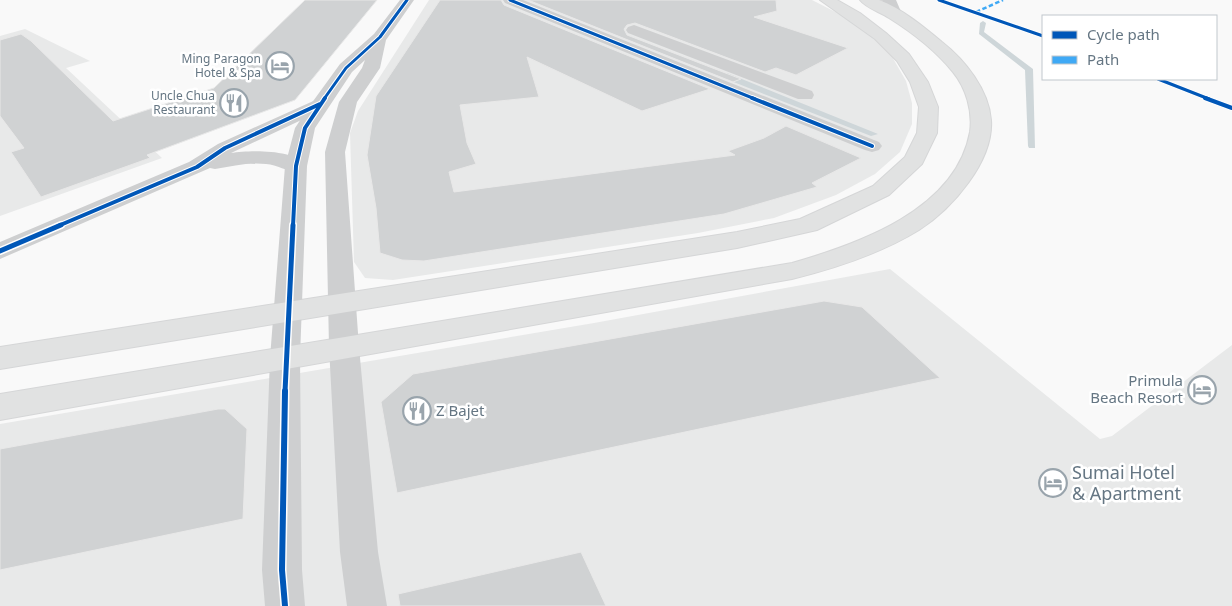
<svg xmlns="http://www.w3.org/2000/svg" width="1232" height="606" font-family="'Noto Sans',sans-serif">
<style>
.built{fill:#e8e9e9}
.lines{fill:none;stroke-linecap:round;stroke-linejoin:round}
.stream{fill:#ced6d9;fill-rule:evenodd}
.building{fill:#d0d2d3;stroke:#e8e8e8}
.primary-casing{stroke:#d5d6d7;stroke-width:2}
.minor{fill:#cecfd0;fill-rule:evenodd}
.tertiary{fill:#cecfd0;fill-rule:evenodd}
.primary{fill:#e1e2e2;fill-rule:evenodd}
.quiet{stroke:#3fa9f5;stroke-width:2.5;stroke-dasharray:4.5 2.5;stroke-linecap:butt}
.cycleway-far3-casing{stroke:#fff;stroke-width:5}
.cycleway-far2-casing{stroke:#fff;stroke-width:6}
.cycleway-far1-casing{stroke:#fff;stroke-width:8}
.cycleway-casing{stroke:#fff;stroke-width:9}
.cycleway-far3{stroke:#0057b8;stroke-width:3}
.cycleway-far2{stroke:#0057b8;stroke-width:4}
.cycleway-far1{stroke:#0057b8;stroke-width:5}
.cycleway{stroke:#0057b8;stroke-width:6}
.labels{text-anchor:middle;stroke-width:5;stroke-linejoin:round;paint-order:stroke}
.far-poi-label{font-size:12px;fill:#657683;stroke:#fff;text-anchor:end}
.poi-label{font-size:15px;fill:#657683;stroke:#fff;text-anchor:end}
.near-poi-label{font-size:18px;fill:#657683;stroke:#fff;text-anchor:start}
</style>
<rect width="100%" height="100%" fill="#f9f9f9"/>
<path class="built" d="M429,0h383l43,22 32,26 19,33 6,22v21l-12,28 -25,22 -39,21 -62,23 -76,15 -305,47 -28,-2 -11,-16 -4,-129 8,-22z
M25,29l65,32 -24,7 96,90 -162,58v-180z
M890,269l210,170 12,-3 120,-91v261h-1232v-182l594,-101z"/>
<g class="lines">
<path class="stream" d="M983,21l3,2 -2,9 49,37 2,79h-6l-1,-2 -3,-76 -46,-36 1,-11z
M721,73h6l151,61 -7,2 -150,-59z"/>
</g>
<path class="building" d="M305,0h72l-82,100 -148,55 3,3 -109,39 -30,-45 13,-4 -24,-32v-76l21,-6 10,7 82,80 101,-33z
M440,0h61l3,5 206,84 -68,22 -115,-54 12,40 -79,8 7,38 9,21 -27,8 5,20 281,-37 -7,-4 36,-13 22,-12 75,32 -49,25 5,4 -93,27 -300,47 -22,-1 -22,-7 -4,-45 -9,-53 9,-59z
M528,0h248l1,11 -23,6 94,31 -52,27 -20,-7 -11,4 -130,-49 -8,2 -3,4 3,6 114,44 -8,3z
M824,301l38,6 78,71 -543,115 -16,-91 32,-28z
M218,409h7l22,20 -4,90 -243,51v-121z
M581,552l25,54h-206l-2,-12z"/>
<g class="lines">
<defs>
<path id="primary" d="M820,0h17l23,13 26,20 23,21 19,28 10,25 -1,26 -15,31 -33,31 -72,35 -80,18 -737,121v-22l737,-115 63,-13 73,-33 32,-29 12,-24 2,-26 -9,-25 -13,-21 -22,-22z
M860,0c6,0 13,0 19,0 22,8 45,27 63,42 23,18 47,48 49,78 3,41 -39,89 -72,110 -39,24 -83,38 -127,49l-792,141v-26l792,-131c66,-19 164,-53 178,-131 3,-21 -4,-44 -17,-60 -18,-22 -40,-39 -64,-54 -9,-6 -23,-10 -29,-18z"/>
</defs>
<use href="#primary" class="primary-casing"/>
<path class="minor" d="M503,0h20l356,142 3,4 -3,4 -7,2 -7,-2 -360,-147z
M882,0h14l6,14 -2,3h-10z
M634,25l178,66 2,4 -2,4h-14l-170,-66 -2,-3 2,-3z
M320,98l7,2 2,4 -2,4 -96,45c19,-3 64,-4 76,13l-3,5c-14,3 -25,-6 -38,-7 -17,-2 -34,2 -51,5l-5,-1 -210,91v-17l189,-80 29,-18z"/>
<path class="tertiary" d="M400,0h14l-28,40 -6,28 -23,34 -12,50 14,195 19,205 9,54h-40l-7,-54 -11,-205 -4,-195 14,-50 23,-34 3,-8 -13,12 -37,56 -8,38 -7,192 2,212 3,36h-40l-3,-36 8,-212 15,-192 10,-38 16,-24 29,-40 34,-30z"/>
<use href="#primary" class="primary"/>
<path class="quiet" d="M976,12l27,-12"/>
<defs>
<path id="cycleway-far3" d="M510,0l245,99
M939,0l104,36
M1158,79l51,20
M324,99l22,-31 34,-31 27,-37"/>
<path id="cycleway-far2" d="M752,98l120,48
M1205,98l27,10
M58,226l139,-59 28,-19 95,-44
M293,226l3,-60 9,-38 20,-30"/>
<path id="cycleway-far1" d="M0,251l61,-26
M285,392l8,-167"/>
<path id="cycleway" d="M285,391l-3,179 3,36"/>
</defs>
<use href="#cycleway-far3" class="cycleway-far3-casing"/>
<use href="#cycleway-far2" class="cycleway-far2-casing"/>
<use href="#cycleway-far1" class="cycleway-far1-casing"/>
<use href="#cycleway" class="cycleway-casing"/>
<use href="#cycleway-far3" class="cycleway-far3"/>
<use href="#cycleway-far2" class="cycleway-far2"/>
<use href="#cycleway-far1" class="cycleway-far1"/>
<use href="#cycleway" class="cycleway"/>
</g>
<defs>
<symbol id="hotel-ring" viewBox="-11 -11 22 22"><circle r="9.5" fill="#fff" stroke="#99a4ac" stroke-width="1.5"/><path d="M-6-4.5h1.5V1H6V5H4.5V3h-9V5H-6ZM-4 0a1.8 1.8 0 1 1 3.6 0ZM.5 0V-2.5h3Q6-2.5 6 0Z" fill="#99a4ac"/></symbol>
<symbol id="restaurant-ring" viewBox="-11 -11 22 22"><circle r="9.5" fill="#fff" stroke="#99a4ac" stroke-width="1.5"/><path d="M-5-6h1v4h1v-4h1v4h1v-4h1v5L-1.5 .5V6h-2V.5L-5-1ZM5-6V6H3V1.5H1.5Q1.5-4 5-6Z" fill="#99a4ac"/></symbol>
</defs>
<g fill-rule="evenodd">
<use href="#hotel-ring" x="264" y="50" width="32" height="32"/>
<use href="#restaurant-ring" x="218" y="87" width="32" height="32"/>
<use href="#hotel-ring" x="1186" y="374" width="32" height="32"/>
<use href="#restaurant-ring" x="401" y="395" width="32" height="32"/>
<use href="#hotel-ring" x="1037" y="467" width="32" height="32"/>
</g>
<g class="labels">
<g class="far-poi-label">
<text x="261" y="63">Ming Paragon<tspan x="261" dy="14">Hotel &amp; Spa</tspan></text>
<text x="215" y="100">Uncle Chua<tspan x="215" dy="14">Restaurant</tspan></text>
</g>
<g class="poi-label">
<text x="1183" y="386">Primula<tspan x="1183" dy="17">Beach Resort</tspan></text>
<text x="436" y="416" text-anchor="start">Z Bajet</text>
</g>
<g class="near-poi-label">
<text x="1072" y="479">Sumai Hotel<tspan x="1072" dy="21">&amp; Apartment</tspan></text>
</g>
</g>
<rect x="1042" y="15" width="175" height="65" fill="#ffffff" stroke="#c1c8cd"/>
<rect x="1052" y="31" width="25" height="8" fill="#0057b8" stroke="#c1c8cd"/>
<text x="1087" y="40" font-size="15" fill="#657683">Cycle path</text>
<rect x="1052" y="56" width="25" height="8" fill="#3fa9f5" stroke="#c1c8cd"/>
<text x="1087" y="65" font-size="15" fill="#657683">Path</text>
</svg>
